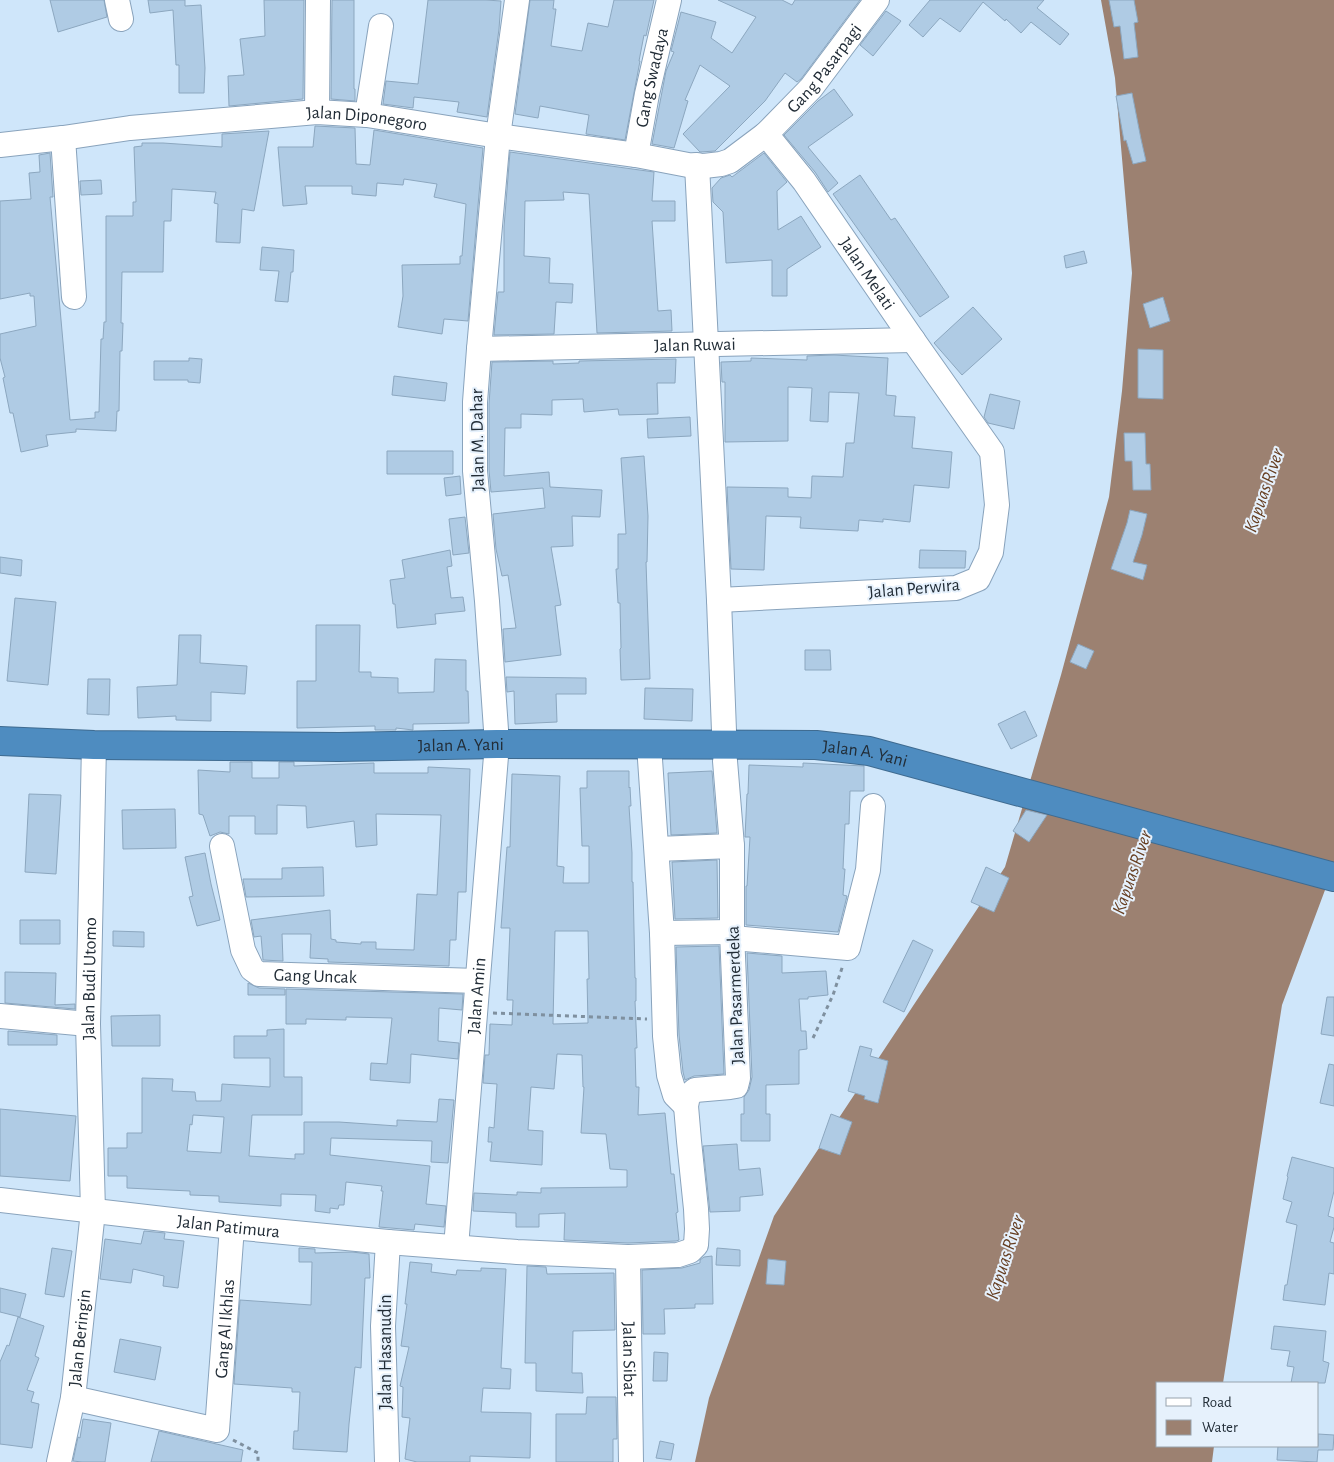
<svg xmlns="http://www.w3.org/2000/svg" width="1334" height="1462" font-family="'Alegreya Sans',sans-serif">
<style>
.water{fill:#9c8171}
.building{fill:#afcbe4;stroke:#8ca7bf;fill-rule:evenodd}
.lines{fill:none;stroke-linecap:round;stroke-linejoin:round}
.minor-casing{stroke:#89a3bc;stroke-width:26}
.highway-casing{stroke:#3f6b90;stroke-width:30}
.path{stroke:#7f909f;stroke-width:3;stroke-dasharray:4 4;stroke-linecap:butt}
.minor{stroke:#fff;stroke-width:24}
.highway{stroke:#4e8cc0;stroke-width:28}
.labels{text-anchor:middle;stroke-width:4;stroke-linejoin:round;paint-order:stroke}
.street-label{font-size:18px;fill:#222d37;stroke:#e6f1fc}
.water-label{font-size:19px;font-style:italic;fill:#663e21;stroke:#e6f1fc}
</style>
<rect width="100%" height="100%" fill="#cfe6fa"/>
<path class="water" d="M1101,0h233v866l-52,139 -59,378h-65v63h56l-2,16h-517l14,-64 65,-182 231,-349 56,-192 48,-178 13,-106 10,-118 -17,-195z"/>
<path class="building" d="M50,0h54l3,17 -49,15z
M148,0h37v6l16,-1 4,63 -1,25h-25v-28h-3l-3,-55 -23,3z
M264,0h40l-1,99 -74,7 -1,-30 16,-1 -4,-36 25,-3z
M332,0h22v89h1v12l-24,-2z
M428,0h58l15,1 -2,28 -12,88 -30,-5 2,-10 -45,-5 -1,11 -30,-4 3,-23 32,3z
M530,0h24l-1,9h3l-5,37 31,5 6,-28 20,4 6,-27h40l-8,36 -2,-1 -5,26h1l-15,79 -39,-6 3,-19 -49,-9 -2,12 -23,-4z
M718,0h64l10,5 3,-5h65l-59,79 -4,3 -12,-9 -20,28 -50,50 -15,1 -17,-18 47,-48 -30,-21 -15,35 3,1 -14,47 -22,-4 14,-73 8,-19 -3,-1 10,-39 35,10 -5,16 21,15 24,-36z
M930,0h114l-7,8 32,26 -9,11 -29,-23 -10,11 -15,-14 -1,2 -22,-19 -23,30 -20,-14 -17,19 -14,-12z
M1109,0h25l4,22 -4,1 4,34 -14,2 -4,-33 -6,1z
M886,11l15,10 -28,35 -13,-11z
M834,89l19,26 -45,32 30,36 -10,9 -13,-20 -31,-37 34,-34z
M1132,93l9,46 5,22 -13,3 -7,-24 -2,1 -8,-45z
M315,126l40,2 1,36 14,1 4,-35 109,18 -15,173 -24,-2 -2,15 -44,-7 5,-31 -1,-31 58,-1v-8h2l4,-52 -32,-7 3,-13 -33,-5 -1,6 -26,-2 -1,13 -24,-2v-8h-47l2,18 -24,2 -5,-59h35z
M269,131l-15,80 -12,-2 -2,34 -24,-1 2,-38 -4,-1 2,-11 -44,-3 -1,32h-7l-1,51h-41l-1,51h2l-1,28h-2l-1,60h-2l-1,20 -40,-2v3l-30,3 2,11 -27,6 -8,-39h-3l-7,-35 2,-1 -5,-19v-24l36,-8 -2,-30h-4v-3l-30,6v-98l31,-2 -2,-26 11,-1 -1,-17 11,-2 3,44h-3l20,223 25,-2v-6h4l2,-73h2l1,-17h2v-106h27v-14h3l-2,-55 8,-1v-3h21l59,4v-13z
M510,152l144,20 -2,29h23v20h-23l6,90 13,-1 1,21 -75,2 -8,-139 -26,-2 1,8 -39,1 -1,55 26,2 -1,25 24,1 -1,19 -16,-1 -2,32 -60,1 4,-43h6v-65z
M764,153l23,29 -10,9 1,39 23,-14 20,31 -34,22v27h-15v-36l-46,3 -3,-51 -10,-10 -1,-14 9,-10 9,-3 2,2z
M860,175l31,45 4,-2 54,79 -29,20 -87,-123z
M101,180l1,14 -21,1 -1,-14z
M262,247l32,3 -1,22h-2l-3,30 -13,-1 4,-30 -19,-1z
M1084,251l3,12 -21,5 -2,-12z
M1163,297l7,24 -20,7 -7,-24z
M973,307l29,32 -40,36 -28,-32z
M1138,349l25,1v49l-25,-1z
M834,355l54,3 -2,37 10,1 -2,20 21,1 -3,31 40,4 -3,36 -35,-3 -4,37 -27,-3v3l-24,-2 -1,11 -58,-3 1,-11 -35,-1 -2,54 -33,-1 -4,-82 61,1v9l23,1 1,-22 31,1 3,-34h8l5,-50 -30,-1 -1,30 -18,-1 2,-33 -24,-1v54l-63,1v-60h-3l-1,-20 30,-1v-3l56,2v-4z
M189,358l13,1 -2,24 -12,-1v-2h-34v-19h35z
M676,359l-1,24h-18l1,31 -39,1 -1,-6 -34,3 -1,-13 -31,1v15l-31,-1v14h-16l-1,48 45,-4 1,15 52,3 -2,27 -28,-1 1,30 -22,1 10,58 -6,1 6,49 -56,7 -2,-33 13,-1 -8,-53 -6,1 -6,-27 -3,-35 52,-6 -2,-20 -52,4 -2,-22v-66l3,-42 61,-1v3l26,-1v-2z
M394,376l53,7 -2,18 -53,-6z
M990,394l30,7 -6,28 -26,-6 -4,-6z
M690,417l1,19 -43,2 -1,-19z
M1124,433h21l1,31h4l1,26h-18l-1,-29h-7z
M387,451h66v23h-66z
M644,456l4,60 -1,46h-1l4,117 -29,1 -1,-31 1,-1 -1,-45h-2l-2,-34h2v-35h8l-5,-76z
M460,476l1,18 -15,2 -2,-18z
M1130,510l17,4 -5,21 -9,27 14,3 -4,15 -32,-11 16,-46z
M465,517l4,36 -16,2 -4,-36z
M450,550l2,16 -5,1 4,31 12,-1 2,14 -30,3 1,10 -39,4 -2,-24h-2l-3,-24 15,-2 -3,-18z
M920,550l46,1 -1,17h-46z
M0,557l22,3 -1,16 -21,-3z
M15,598l41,4 -8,83 -41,-4z
M316,625h44l-1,47h12v5l27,1v15l36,-1 1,-33 31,1v31h2l1,32 -56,1v6l-17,-2v2h-21v-4l-78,2v-47h19z
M179,635h22l-1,28 47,3 -2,28 -34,-2v29l-35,-1v-4l-38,2 -1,-31 40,-2z
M1078,644l16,7 -8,18 -16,-7z
M805,650h25l1,20h-26z
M506,677l80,1v16h-30l1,28 -42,2 -1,-33 -7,1z
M88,679h22l-1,36 -22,-1z
M645,688l48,1 -1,32 -48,-2z
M1025,711l12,25 -26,13 -13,-25z
M230,762h22v16h27v-16h15v4l80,-3v10h54v-6l42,2 -4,123h-8l-2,48h-6l-1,26 -121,-4v-3l-18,-1 1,-24h-29l1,27 -20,-1 -2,-24 -7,1 -3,-17 79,-10 1,29 5,1v2l25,2v-2h15v7l38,1 3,-56 20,1 4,-80 -65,-1 1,31 -21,2 -2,-26 -47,7 -1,-22 -29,-1v29h-22v-18h-26v18l-9,-2 -10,4 -7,-21 -4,-1 -1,-44 32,2z
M803,763l61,3v25h-14l-1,33h-4l-2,45h2l-2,26 4,1 -9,36 -92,-7v-39h1l3,-49h-5l2,-43h1l1,-29 54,2z
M587,771h42v17l1,-1 1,19h-2l3,47v29h1l2,96h1v23h-1l2,47h-2l1,39h3l-1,28 27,-2 6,61h3l4,38 -2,1 3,27 -3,1 -48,2 -64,-3 1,-27 -26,1v13h-23v-14l-43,-2 1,-18 43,2v-3l24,1v-5l86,-1v-17l-17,-1 -4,-35 -25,-1 3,-46h-1l-1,-32 -25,-1 -3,35 -23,-2 -3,43 15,1 -1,34 -52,-4 2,-19h-4l1,-15 5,1 3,-44 -14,-1 2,-28h4l1,-31 22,1 1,-25h-6l3,-72h-9l6,-81h3l2,-73 48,2 -3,90 7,1 -1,16h26v-37h-7l-2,-58h7zM555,931h33l1,48h-2l1,44 -35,1z
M712,771l5,62 -46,2 -3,-62z
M29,794l32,1 -5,79 -31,-2z
M175,809l1,39 -53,1 -1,-39z
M1026,810l21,5 -18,27 -16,-11z
M205,853l6,31 9,36 -23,6 -8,-29 4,-1 -8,-39z
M717,860l1,58 -43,1 -3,-57z
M323,867l1,29 -78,1 -3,-18h39v-11z
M986,867l23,11 -15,34 -23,-10z
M20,920h40v24h-40z
M113,931l31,1v15l-31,-1z
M913,940l20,10 -29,62 -21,-10z
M719,946l5,128 -30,2 -9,4 -2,-8 -4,-37 -3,-88z
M747,953l35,3v17l44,-2 2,24 -20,2v2h-9l2,32h5l1,18 -8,1v34l-33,1v29h4v27h-29v-27h3v-17l5,-7 3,-13z
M5,972l51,1 -1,32 20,-1v5l-70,-6z
M248,983l11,5 26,1v6h-37z
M286,989l177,5 -1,16 -23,-2 -1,33 21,2 -1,16 -47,-5 -1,29 -40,-3 1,-17 16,1 5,-46 -46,-1v3l-40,-1v5h-20z
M1327,997h7v39l-13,-2z
M160,1015v31h-48l-1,-30z
M284,1029v48h18v38h-50l-3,41 46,3v-5h9v-32h35l58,4v-6l40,2 2,-23 15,1 -6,63 -17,-1 1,-21 -101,-3 -1,17 100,11 -4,38 20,2 -2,21 -29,-3 -1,6 -35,-3 4,-36h-2l1,-5 -36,-4 -2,23h-5l-1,4 -8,-1v5l-15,-2 1,-16 -35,-1v12l-62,-4v-6l-29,-1v-4l-63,-3v-12h-19v-28h19v-15h15v-55l31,1 -1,12 23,1 1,9h25l1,-17 48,3v-29h-36v-22h33v-6zM193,1115l31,2 -3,36 -34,-2 3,-27 2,1z
M8,1031l49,4v10h-49z
M860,1046l12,3 -2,7 18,5 -10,42 -14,-4 1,-3 -17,-5z
M1329,1064l5,1v41l-14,-3z
M0,1109l76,7 -6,65 -70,-5z
M831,1114l21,8 -12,33 -21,-7z
M737,1144l2,26 21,-2 3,27 -23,2v14l-30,1 -7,-66z
M1292,1157l42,11v23l-6,25 6,2v9l-4,15 4,1v31l-5,-1 -4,32 -42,-5 2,-15h2l10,-60 -11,-3 6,-20 -9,-3 5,-22 -1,-1z
M144,1231l21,2 -1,6 20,2 -6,47 -15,-2 1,-10 -31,-7 -2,14 -31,-4 5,-40 36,5z
M52,1248l20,3 -8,46 -19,-3z
M299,1248l16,1v4l37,-1 17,2 1,24h-5l-4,90 -6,-1 -6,57 -2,28 -54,-3 1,-18h4l2,-39h-8v-4l-58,-4 6,-84 71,5 1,-43h-13z
M717,1248l23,2v16l-24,-1z
M712,1256l1,48h-18v4l-31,1 1,25h-22l-1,-64 40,-2 18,-5v-3l4,-3z
M768,1259l18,2 -2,24 -18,-1z
M410,1262l22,2 -1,8 25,3 1,-5 24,1v-3l25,1 -5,99 10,1 -1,20 -27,-1 -2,24 50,1 -1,45 -60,-2v6h-53l-12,-3 5,-41 -8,-1 1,-30 -3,-1 9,-39 -8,-1 6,-42h-2z
M527,1266l19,1 1,7 67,-1 1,57 -42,1 -1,42h10l1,20 -47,-2v-28h-11z
M0,1288l26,6 -6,23 -20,-5z
M18,1317l26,9 -9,30 4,2 -12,32 7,2 -3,10 8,2 -7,44 -32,-4v-82l7,-17 2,1z
M1274,1326l52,5 -3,30 6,2 -4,20h-34l3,-16 -7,-1 3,-15 -19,-2z
M120,1339l41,8 -6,33 -41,-8z
M654,1352l14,1 -1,28h-14z
M587,1397h29l1,42h-4v23h-57v-48h30z
M83,1419l28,4 -6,39h-23l-9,-1 5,-24 2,1z
M159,1431l84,19 -2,12h-90z
M1318,1434l16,1 -1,15h-15l-1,12 -40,-2 1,-14h40z
M660,1441l14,3 -3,16 -15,-2z"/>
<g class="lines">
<defs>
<g id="minor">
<path d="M117,0l4,19"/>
<path d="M317,112l1,-112"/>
<path d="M367,115l14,-89"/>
<path id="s1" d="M766,134l45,-46 66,-88"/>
<path d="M63,138l11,159"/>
<path id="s2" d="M0,145l63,-7 67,-10 187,-16 50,3 131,21 138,19 52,10 16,1 17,-2 9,-3 36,-27 38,47 109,159 79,112 5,53 -6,47 -13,27 -22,9 -237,12"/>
<path id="s3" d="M636,155l11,-61 22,-94"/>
<path d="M697,165l22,435 5,131"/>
<path id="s4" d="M479,349l434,-9"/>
<path d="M649,745l13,188 3,103 4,39 6,20 11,11"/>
<path id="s5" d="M222,846l21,104 9,19 7,5 218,7"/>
<path d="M657,849l75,-3"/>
<path d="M662,933l70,-1"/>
<path d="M733,938l115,10 20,-78 5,-64"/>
<path d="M0,1016l88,8"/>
<path id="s6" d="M0,1200l232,27 156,15 129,10 111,5 50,-2 12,-4 6,-6 1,-16 -1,-20 -7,-68 -3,-35 2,-10 7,-6 35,-3 6,-1 2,-8 -6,-146v-86l-7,-85"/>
<path id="s7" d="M456,1247l41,-503 -10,-143 -12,-130v-69l4,-53 19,-213 19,-136"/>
<path id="s8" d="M628,1257l3,205"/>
<path id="s9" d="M73,1398l144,32 15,-203"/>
<path id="s10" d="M59,1462l14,-64 20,-187 -5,-187 6,-279"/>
<path d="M387,1462l-4,-136 5,-84"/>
</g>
<g id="highway">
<path id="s11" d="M0,741l94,4 245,2 158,-3 319,1 53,6 465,126"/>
</g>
</defs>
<use href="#minor" class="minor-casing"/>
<use href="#highway" class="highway-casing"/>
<path class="path" d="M493,1013l154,6
M813,1038l20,-43 10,-30
M233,1440l25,13v9"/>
<use href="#minor" class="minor"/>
<use href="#highway" class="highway"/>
</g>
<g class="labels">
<g class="street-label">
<text dy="6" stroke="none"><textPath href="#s1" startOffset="88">Gang Pasarpagi</textPath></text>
<text dy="6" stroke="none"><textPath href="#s3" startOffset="79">Gang Swadaya</textPath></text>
<text dy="6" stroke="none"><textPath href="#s2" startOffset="369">Jalan Diponegoro</textPath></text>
<text dy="6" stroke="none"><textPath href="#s2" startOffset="954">Jalan Melati</textPath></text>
<text dy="6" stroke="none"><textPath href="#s4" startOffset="216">Jalan Ruwai</textPath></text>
<text transform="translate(477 440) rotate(-91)" y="6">Jalan M. Dahar</text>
<text transform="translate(914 588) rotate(-5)" y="6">Jalan Perwira</text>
<text dy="6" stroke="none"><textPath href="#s11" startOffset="461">Jalan A. Yani</textPath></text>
<text dy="6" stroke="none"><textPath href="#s11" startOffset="866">Jalan A. Yani</textPath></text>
<text dy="6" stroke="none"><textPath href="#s5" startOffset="192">Gang Uncak</textPath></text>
<text dy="6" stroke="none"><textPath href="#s10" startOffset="486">Jalan Budi Utomo</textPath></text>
<text dy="6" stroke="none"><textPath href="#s7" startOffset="252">Jalan Amin</textPath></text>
<text transform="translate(735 995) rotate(-92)" y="6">Jalan Pasarmerdeka</text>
<text dy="6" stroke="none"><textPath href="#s6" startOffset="230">Jalan Patimura</textPath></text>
<text dy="6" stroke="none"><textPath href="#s9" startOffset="249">Gang Al Ikhlas</textPath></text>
<text dy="6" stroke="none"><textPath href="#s10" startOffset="126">Jalan Beringin</textPath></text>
<text transform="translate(385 1352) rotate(-90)" y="6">Jalan Hasanudin</text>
<text dy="6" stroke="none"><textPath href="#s8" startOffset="102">Jalan Sibat</textPath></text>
</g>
<g class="water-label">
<text transform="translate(1263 490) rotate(-71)" y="7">Kapuas River</text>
<text transform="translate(1131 872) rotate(-71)" y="7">Kapuas River</text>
<text transform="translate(1004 1257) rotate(-72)" y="7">Kapuas River</text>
</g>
</g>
<rect x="1156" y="1382" width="162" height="65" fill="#e6f1fc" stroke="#98a3ad"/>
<rect x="1166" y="1398" width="25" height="8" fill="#ffffff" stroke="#98a3ad"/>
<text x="1202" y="1407" font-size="15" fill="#222d37">Road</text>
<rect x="1166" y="1420" width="25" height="15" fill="#9c8171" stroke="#98a3ad"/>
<text x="1202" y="1432" font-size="15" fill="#222d37">Water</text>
</svg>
